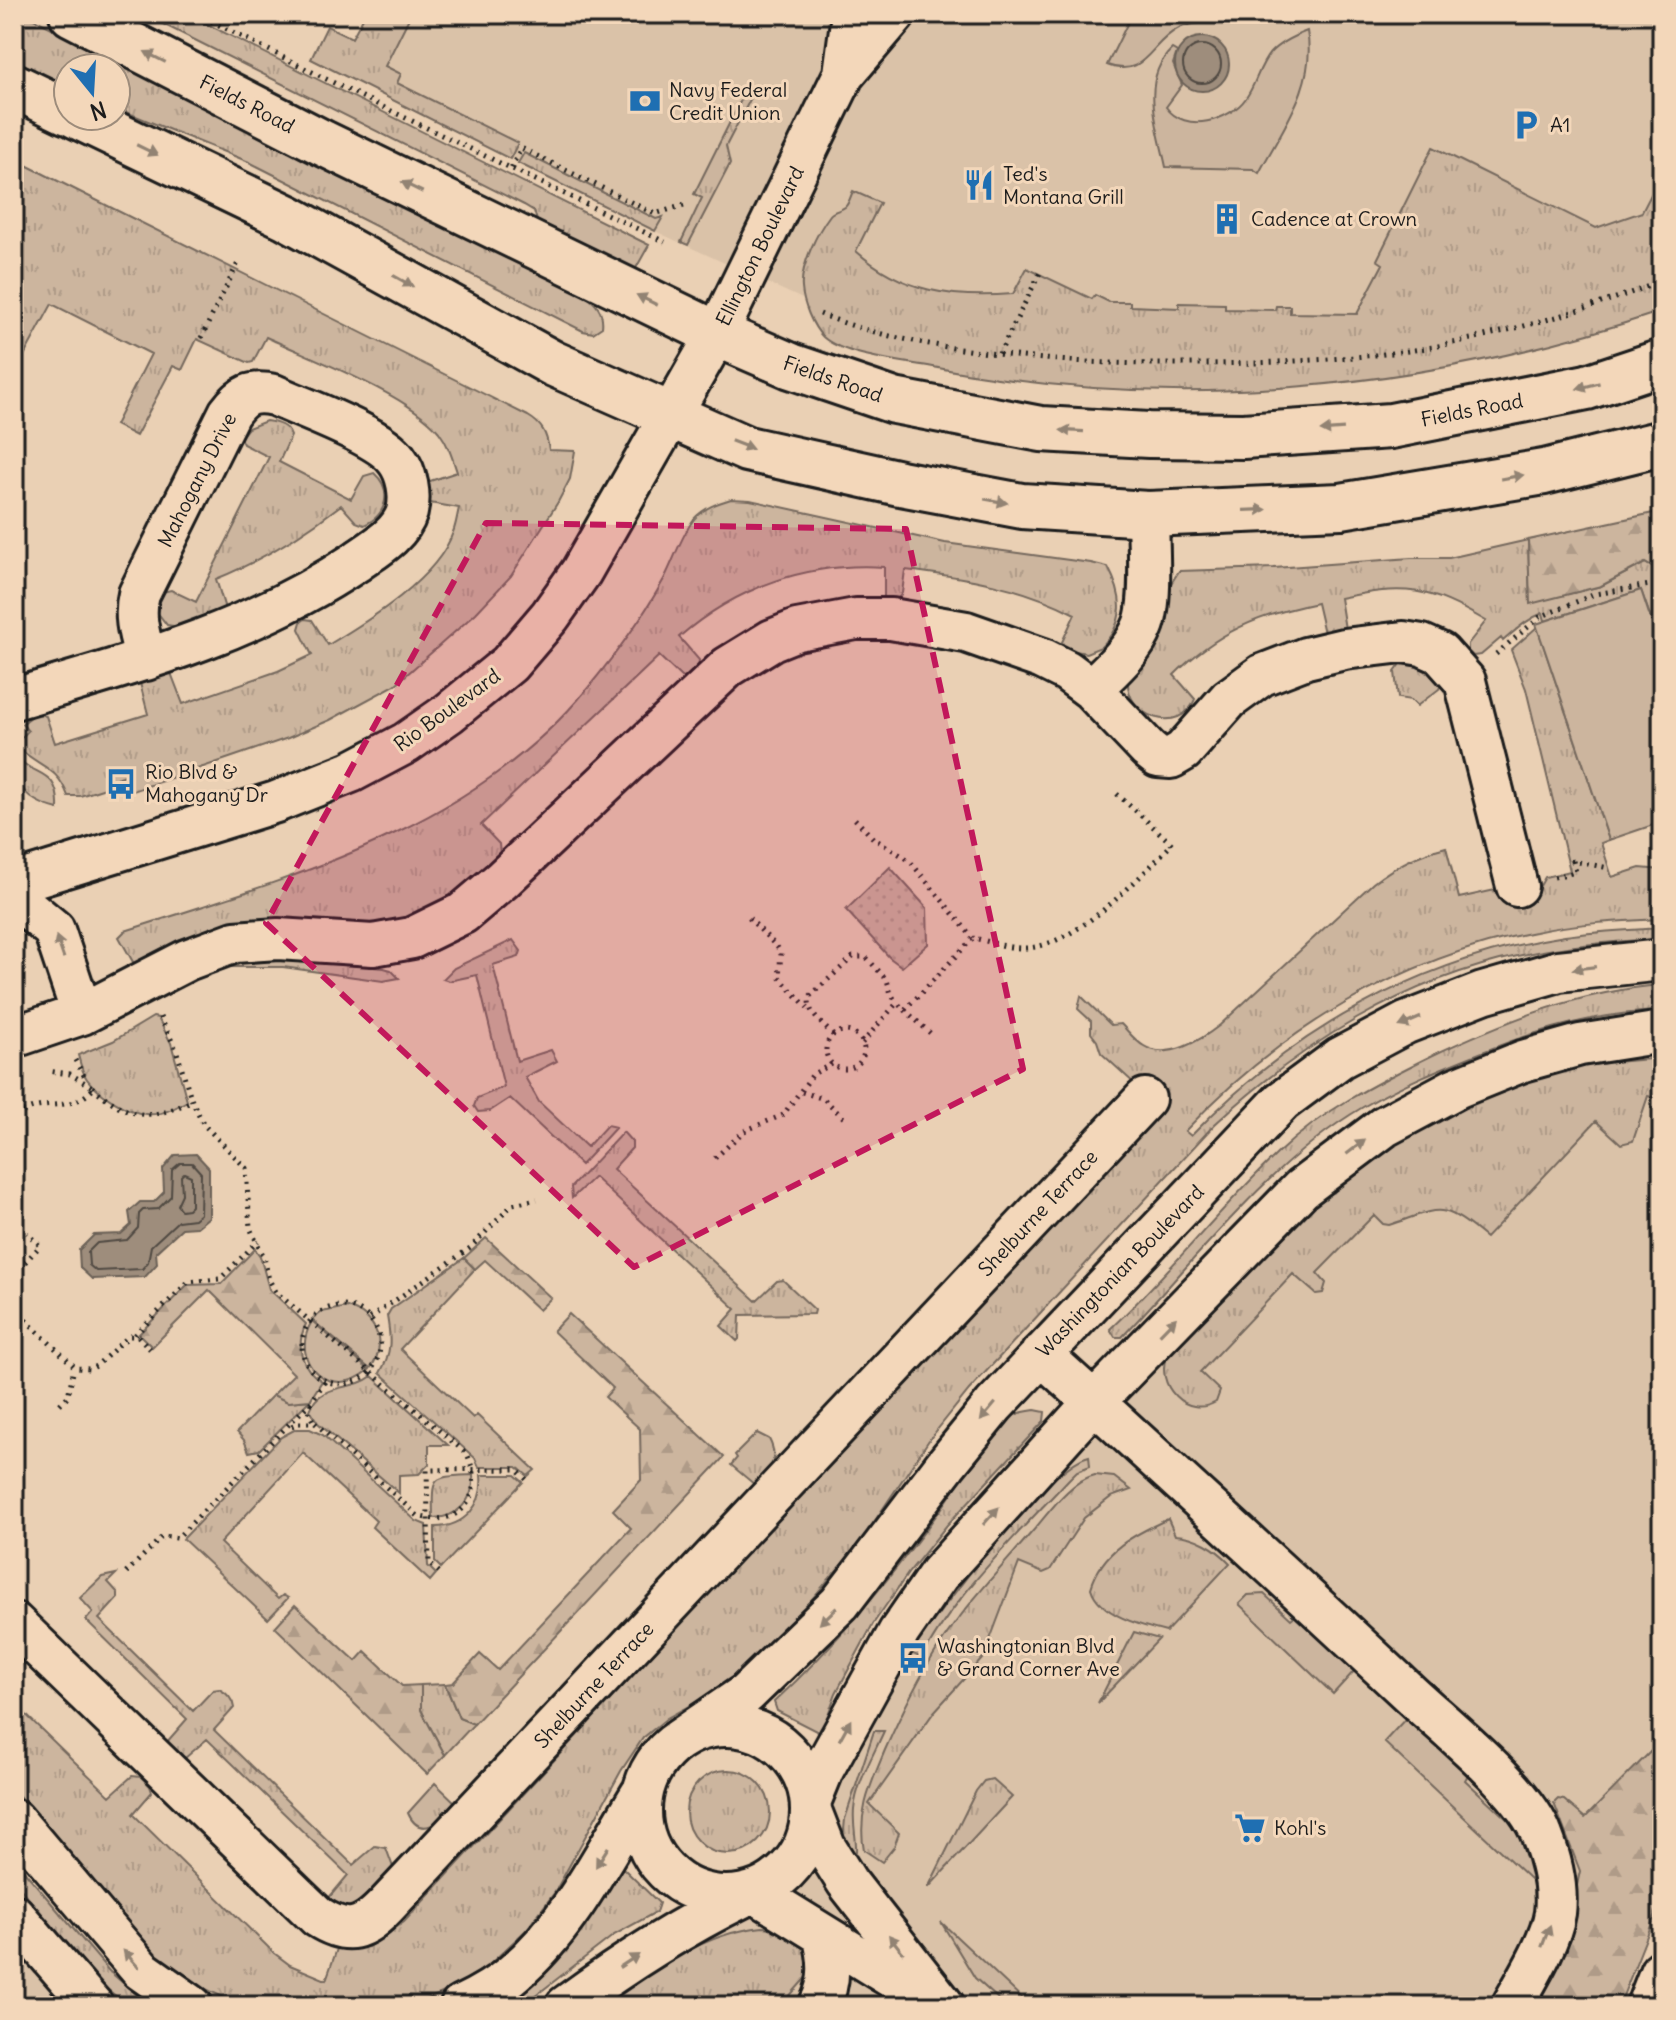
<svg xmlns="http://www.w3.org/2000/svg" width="1676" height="2020" font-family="Delius,sans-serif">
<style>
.built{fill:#dac2a8}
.grass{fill:url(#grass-tufts);stroke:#74685d;stroke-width:2}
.forest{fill:url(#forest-firs);stroke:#74685d;stroke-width:2}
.park{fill:url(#park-dots);stroke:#74685d;stroke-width:2}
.garden{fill:#ccb59e;stroke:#74685d;stroke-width:2}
.water{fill:#9e8d7c;stroke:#6a6056;stroke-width:2}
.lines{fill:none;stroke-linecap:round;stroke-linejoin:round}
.shore{stroke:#504942;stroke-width:2}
.minor-casing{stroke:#1c1c1c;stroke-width:46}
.major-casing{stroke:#1c1c1c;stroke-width:50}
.highway-casing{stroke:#1c1c1c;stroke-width:50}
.path{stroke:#1c1c1c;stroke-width:5;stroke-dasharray:2 6;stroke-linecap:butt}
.minor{stroke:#f3d7ba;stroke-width:40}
.major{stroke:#f3d7ba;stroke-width:44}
.highway{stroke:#f3d7ba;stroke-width:44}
.oneway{fill:#928373}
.marked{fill:#c2185b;fill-opacity:0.2;stroke:#c2185b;stroke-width:6;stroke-dasharray:16 10;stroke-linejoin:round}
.labels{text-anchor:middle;stroke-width:6;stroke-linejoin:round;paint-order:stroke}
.poi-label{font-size:20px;fill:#1c1c1c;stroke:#f3d7ba;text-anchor:start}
.street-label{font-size:20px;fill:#1c1c1c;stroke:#f3d7ba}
</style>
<defs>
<pattern id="grass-tufts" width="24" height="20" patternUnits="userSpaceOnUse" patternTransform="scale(2)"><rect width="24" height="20" fill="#ccb59e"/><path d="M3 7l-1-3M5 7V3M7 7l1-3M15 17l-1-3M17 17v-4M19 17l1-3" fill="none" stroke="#af9b88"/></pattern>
<pattern id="forest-firs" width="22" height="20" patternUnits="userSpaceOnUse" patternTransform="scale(2)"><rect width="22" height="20" fill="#ccb59e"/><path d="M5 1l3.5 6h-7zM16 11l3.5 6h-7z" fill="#af9b88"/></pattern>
<pattern id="park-dots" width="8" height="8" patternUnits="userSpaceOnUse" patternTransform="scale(2)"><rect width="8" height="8" fill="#ccb59e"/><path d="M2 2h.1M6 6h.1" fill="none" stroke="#af9b88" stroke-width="1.8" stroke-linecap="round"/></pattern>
</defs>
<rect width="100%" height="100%" fill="#ead0b4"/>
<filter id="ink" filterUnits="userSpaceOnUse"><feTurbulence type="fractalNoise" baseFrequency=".0125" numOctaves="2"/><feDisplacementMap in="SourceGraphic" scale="16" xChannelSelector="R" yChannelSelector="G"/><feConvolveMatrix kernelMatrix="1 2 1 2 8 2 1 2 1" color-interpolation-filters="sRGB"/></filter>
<g filter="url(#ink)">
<path class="built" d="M411,14h1251v250l-276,77 -540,-22 -191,-88 -282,-141z
M1662,1035v820l-65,151h-1034l211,-121 19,-17 14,-22 135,-273 442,-444z
M14,1919l71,87h-71z"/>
<path class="grass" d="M14,14h10l559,280c13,9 21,17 19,33l-9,6 -10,-2 -334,-169 -133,-54v-40h-48v20l-54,-26z
M143,14h44l462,231 -14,25 -97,-46 -4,-13 -10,-6z
M365,14h46l-26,52 16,8 -4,9 121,60 -8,16 -199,-100 16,-33 25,12z
M748,86l7,4 -29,56 4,18 -42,81 -7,-3 21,-44 -8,-4z
M1433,147l163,81 46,-16 20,-39v138c-233,79 -492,104 -734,55 -28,-5 -84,-10 -105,-29 -11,-11 -20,-34 -21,-49 -2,-21 15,-56 28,-73 4,-5 10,-4 15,-8 4,-3 6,-12 8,-16l27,12 -24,48c46,41 97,48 157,43l14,-26 65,31 3,-4 14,7h21v4l49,2v-5l46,1v5l50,1 1,-4h14v7l67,1 26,-50 -6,-4z
M524,153l132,66 7,-2 -8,14 -137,-68z
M14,159l514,257c14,8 19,18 21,34l26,1 -5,28 -12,23 -47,74 -35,37 -81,72 -65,35 -42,18 -158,54 -5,-17 -8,3 1,6 -38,12h-12c-11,-29 -26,-28 -47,-46l-2,-10 9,-9 -6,-7 14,-11 10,3 9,27 93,-29 -8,-31 26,-10h5l12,31 95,-33 34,-16 -13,-26 2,-7 4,-3 7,1 16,25c40,-24 110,-67 125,-113 3,-7 4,-16 6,-24l-29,-5 -4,-6 1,-15 30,-10c-5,-15 -9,-28 -18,-40 -32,-38 -126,-73 -173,-95l-13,25 -4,1 -52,-24 -15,31 -9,-4 -37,70 -21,-11 36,-71 -99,-50 -38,70v-58l8,-27 -8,-42z
M266,421c10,1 22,5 25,15l-12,26 72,37 13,-23 10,-3c19,17 13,42 -10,52l-8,-3 -15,-17c-40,31 -78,55 -125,74l9,30 -46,18 -12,-2 -10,-13 5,-20 9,-2 25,12 73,-145 -26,-13 -3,-6 8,-10z
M731,499l19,1 195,43 146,20 17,4c16,30 18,55 -7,80l-15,6 -21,-4 -3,-7 13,-28c-54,-28 -109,-37 -170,-44l-3,23 -6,8 -12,-2v-32c-77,-5 -147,20 -205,70l20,23 -1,9 -11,10 -6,-2 -22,-21 -178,169 18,19 1,11c-32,29 -63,59 -107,69 -39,9 -82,-2 -122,-5 -48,-3 -91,23 -129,49l-9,-6 -14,-25 6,-6c165,-53 347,-102 462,-242 29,-35 55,-70 77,-110 10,-19 17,-43 30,-60 9,-11 24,-16 37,-20z
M1528,540l2,63 71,-17 44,-23 17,10v64l-4,1 -17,-48 -96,31 -2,-8c-16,6 -27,17 -40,28l-2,-3 -20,17 -8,1 -5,-5v-7l18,-23c-58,-34 -81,-37 -146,-23l5,31 -21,4 -7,-30c-59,12 -100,29 -143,72l21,24c-14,37 -70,19 -67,-20l42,-94 9,-14 95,-3 137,-10h38z
M1537,627l72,213 -8,3 11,34 28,-9 22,2v49c-43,2 -85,4 -127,13 -134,25 -258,100 -350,199l6,5c100,-105 230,-178 374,-200 32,-5 65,-6 97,-8v11c-47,2 -94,6 -140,16 -116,24 -221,89 -307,169l-246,266 -40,50 -69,103 -71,83 -56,51 -33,23 -33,18 -24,20 -22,33 -66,121 -29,38 -37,35 -40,25 -37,16h-170l-47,-22 -29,-18 -24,-22 -128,-154v-87l96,93 22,-20 9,1 9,9 2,6 -19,22 141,139 16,12 36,15 11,-31 31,-2 36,-25 756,-815 -59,-54 -4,-12 -6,-8v-12l-13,-12 3,-13 30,29 10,-1c7,7 14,17 23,22 24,15 57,-6 76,-21l153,-142c23,-18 45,-29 73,-36l13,51 36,-8 5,1 2,5 38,-10 5,-9 25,-6 -44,-182 -15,-39z
M1401,664c14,1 32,7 40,20l-2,5 -22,17 -6,-6 -13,-2 -3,-26z
M14,752c15,27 46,13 44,57 -34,-8 -44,-25 -44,-57z
M513,940l8,11 -2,6 -26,8 24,96 34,-11 6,11 -32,16 14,25 48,45 20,-22 9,2 -35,38 -71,-67 -20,13 -12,1 -4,-6 3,-8 27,-11 -27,-112 -28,6 -6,-2 11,-11z
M250,959h38l96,9 7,2 8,8 -16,3 -100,-14h-62z
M1662,985v26c-60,1 -121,18 -177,40 -41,16 -83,33 -122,56 -95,56 -165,151 -241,230h-7l-5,-8c59,-55 109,-120 168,-176 45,-43 98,-70 153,-97 74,-35 149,-65 231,-71z
M153,1017l5,1 13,25 16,58c-12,7 -26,15 -41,13 -18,-1 -49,-21 -59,-35 -5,-7 -7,-16 -9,-24l35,-14z
M1662,1058v42l-14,-4 -15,45 -12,3 -25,-23 -110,117c-46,-38 -45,-30 -97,-13l-6,-1 -9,-9 -57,58 9,10 -3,10 -7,1 -23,-20 -93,98 20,19 -4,11c-30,17 -62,-17 -49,-48l118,-130 111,-84 61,-31 72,-28 62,-17z
M623,1132l9,10v6l-19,21 143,132 21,-20 6,-1 32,30 -1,4 -74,1 -1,24 -2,2 -16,-15 15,-17 -142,-132 -22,21 -1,-11z
M464,1258l11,11 -75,80 73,69 4,-3 58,55 -7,6 -11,-9h-38l-4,-9 -95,-85c12,-21 11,-34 7,-57l4,-7z
M372,1376l76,69h-19v19l-10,10 -20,1v18l-81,-70 -8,-13c10,-28 42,-18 62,-34z
M273,1395l15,7 22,-2 -51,50 -10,2 -5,-12 -7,-8z
M1035,1410l10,2 -1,9 -97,104 -38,47 -36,52 -37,69 -14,38 -4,1 -41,-21 -3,-9c62,-57 114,-121 164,-189 19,-24 39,-65 60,-85 11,-12 20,-16 37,-18z
M296,1429h14l13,6 93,86 10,4 2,41 8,8 -6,7 -58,-54 4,-6 -73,-68 -83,90 58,56 5,-4 5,3 -20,21 -85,-80 98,-102z
M757,1433l12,6c11,21 1,31 -14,46l-24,-20 6,-7 -2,-3z
M1089,1456l1,10 -13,5 -8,8c-52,56 -111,111 -147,179l-11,-5c25,-39 138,-188 178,-197z
M473,1475c2,25 -16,43 -40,43 -1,-43 -2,-41 40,-43z
M481,1475h34l8,7 -82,86 -6,-6v-35c30,0 49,-23 46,-52z
M1095,1475l19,2 17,13 -20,7 -27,21 -34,52 -7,3 -24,-10 -36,95 -49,54 -65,92 30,29 -5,14 -12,15 -18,-12c-7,-38 7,-66 21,-100 16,-36 33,-71 54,-104 27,-41 61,-77 93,-114 17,-19 37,-51 63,-57z
M1168,1519l7,16c21,1 41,13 55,28l-64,69c-24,-6 -67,-17 -75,-44 11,-38 44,-54 77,-69z
M116,1574l-8,8 10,11v5l-19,21 94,92 20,-21 6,-1c8,4 14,11 15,19l-20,22 139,135 22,-19 11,2 8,22 -26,36 -27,4 -14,-10 21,-25 -141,-136 -23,20 -18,-16 21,-24 -101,-99 7,-8 -13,-14 22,-21z
M1134,1632l25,7 -61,64z
M445,1684l14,34 15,6 -29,31 -24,-45v-25z
M874,1731h10c-11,25 -28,53 -30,79 -2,22 7,38 -2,57l-9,-26 2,-22z
M686 1812a42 42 0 1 1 84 0a42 42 0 1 1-84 0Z
M992,1779l20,18 -84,91 48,-97 8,-10z
M435,1783l22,21c-13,13 -36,39 -49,9z
M14,1859l95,112 41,35h-22l-22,-18 -24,-25 -68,-82z
M624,1869l35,34 -3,9 -42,23 -92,71h-23l115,-135z
M763,1927c13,0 34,10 43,20 5,6 3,19 3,27l-22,25 -10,7h-171c48,-36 96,-73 157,-79z"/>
<path class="forest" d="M1658,512l4,9v52l-17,-10 -44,23 -71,18 -2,-64z
M486,1238l65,60 -12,12 -54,-50 -10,9 -11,-11z
M255,1249l5,7 9,33 37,35c-11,22 -5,45 16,57l-12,19 -22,2 -15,-7 21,-21 -85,-84 -57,57 -13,-13 48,-49 34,-1z
M569,1314l155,143 -250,267 -15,-6 -14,-34 8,-1 27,-29 18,16 133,-142 -18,-18 28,-30 -1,-51 -35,-32 8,-9 -60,-57z
M295,1605l61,56 9,-10 37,35 19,-1v25l24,45 -18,19 -152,-147z
M1662,1740v158l-43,108h-97l49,-92 9,-43 -26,-68 4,-4 6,1 21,18z"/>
<path class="park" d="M890,867l37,41 1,36 -26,23 -12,-9 -44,-48z"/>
<path class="garden" d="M1132,14h100l1,1c-17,10 -37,5 -54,13 -30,15 -33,51 -72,37z
M1307,31c10,54 -24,96 -48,142l-6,-4 -87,-2c-8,-39 -27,-87 6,-118l5,3 -4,12 9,21 -16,22c19,27 64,14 80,-9 10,-14 13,-32 24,-45 10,-11 24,-17 37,-22z
M1641,590l16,48 5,-1v185l-53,18 -73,-216z
M347,1307c28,9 42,36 23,62l-58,-49 10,-8z
M312,1321l57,49c-37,32 -82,-6 -57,-49z
M1264,1594l27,25 6,-5 59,55 -23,25 -94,-90 9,-9z
M1408,1716l61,57 -4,7 77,72 5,43 -163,-153z
M941,1922l84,79 -5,5h-14l-31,-28z"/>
<path class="water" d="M1175 64a27 27 0 1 1 54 0a27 27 0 1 1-54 0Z
M196,1154l13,14v49l-12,10 -15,1 -26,24 1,12 -12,13 -53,2 -12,-11 -1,-18 15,-15 27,-1 10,-9 -2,-13 11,-10h14l10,-10 -1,-23 12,-14z"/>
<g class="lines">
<path class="shore" d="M1183 64a19 19 0 1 1 38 0a19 19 0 1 1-38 0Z
M192,1163l9,10 -1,41 -6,5 -16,2 -27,25 -3,16 -6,7 -46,2 -7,-6 -1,-13 9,-9 30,-3 11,-12 1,-14 4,-4 15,-1 13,-13 1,-26 8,-7z
M184,1173l7,3v30l-3,3 -7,1 -4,-5 5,-11 -1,-18z"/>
<defs>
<path id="minor" d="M844,74l8,-60
M1148,514c0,28 5,88 -5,112 -10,26 -33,44 -52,63l57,60 10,8 13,1 12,-7 46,-52 33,-24 44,-17 38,-9 59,-7 19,3 18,8 25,28 52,205
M14,699c119,-35 238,-67 342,-137 18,-13 44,-27 51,-50 4,-17 0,-39 -10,-52 -18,-25 -93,-51 -123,-65 -22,-5 -32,0 -45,18l-90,181c-6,24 1,43 7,66
M14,883l262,-81 75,-30 55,-29 43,-30 60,-49 41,-48 31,-44 136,-238 127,-260 51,-60
M14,897l40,33 28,84
M14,1037l68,-23 105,-54 48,-18 43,-3 95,6 39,-7 51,-25 39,-33 226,-213 44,-27 25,-10 59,-11h35l75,13 77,27 24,12 24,18
M1041,1354c123,112 245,224 366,337 37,35 119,99 135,145 9,23 16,52 13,77 -4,28 -29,68 -43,93
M14,1623l304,294c30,19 45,13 68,-11l759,-807
M641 1811a85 85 0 1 1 170 0a85 85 0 1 1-170 0Z
M679,1740l67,-46 94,-91 106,-139 48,-59 288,-304 58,-43 66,-35 77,-30 76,-22 103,-11
M811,1800l13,-32 75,-136 40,-58 155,-172 207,-213 84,-63 71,-38 67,-27 57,-16 82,-13
M811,1811l14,36 22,35 97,124
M14,1820l127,150 51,36
M754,1892l173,107
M14,1915l79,91
M461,2006c19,-9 37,-19 53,-33 56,-47 91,-121 129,-182
M566,2006c56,-41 113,-78 176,-109
M819,2006c12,-22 11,-47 4,-70"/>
<path id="major" d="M72,14l251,129 394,191 74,32 103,35 147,28 108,6 94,1 148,-10 196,-39 75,-25
M14,86l54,26
M77,116l210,101 265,146 195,86 153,34 122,23 126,8 193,-8 203,-34 118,-29"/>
<path id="highway" d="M1649,2006l13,-33"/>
</defs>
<use href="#minor" class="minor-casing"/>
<use href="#major" class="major-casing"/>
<use href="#highway" class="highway-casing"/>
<path class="path" d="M197,14l163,82 305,146
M511,168l10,-20 134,66 29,-9
M820,314c62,25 127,34 194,42 80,9 160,9 241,7 65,-3 129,-6 193,-19 72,-15 145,-36 214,-63
M201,338l37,-75
M999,354l43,-85
M1496,654l44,-37 55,-23 67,-11
M855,819l18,19 36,22 64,78
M1554,877l22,-5 -3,-11 36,7
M749,918l29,30 3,5 -2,24 29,31
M905,1010l25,23
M160,1017l16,32 16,52 12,24 42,43 4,60 14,29 5,23 8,13 190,161c19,40 -5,75 -49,62l-103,-93h-16l-13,5
M826 1050a19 19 0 1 1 38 0a19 19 0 1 1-38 0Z
M833,1035c-10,-11 -28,-23 -23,-39l43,-39h13l21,23 4,14 6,9
M862,1043l35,-40 8,7 68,-72c16,3 33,10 49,10 51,2 117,-70 150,-104l-55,-50
M75,1060l11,19
M92,1087c39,32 54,35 100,14
M802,1092l22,7 23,22
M23,1112c26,-13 48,1 71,-24l-24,-14 -22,-3
M715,1158l29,-27 39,-16 30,-41 19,-10
M14,1274l26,-28 -13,-13
M302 1345a39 39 0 1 1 78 0a39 39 0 1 1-78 0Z
M14,1309l62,59 14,1 6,-3 33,-30h9l12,13
M370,1318l100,-70 43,-44 24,-5
M135,1335l53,-53 32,-3 38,-38
M311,1403l-2,10 5,10
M60,1404l8,-8 6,-28
M439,1572l-10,-9 -2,-93 89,-1 11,11
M126,1573l37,-37 14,2 134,-136 15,-22"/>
<use href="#minor" class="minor"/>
<use href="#major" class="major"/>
<use href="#highway" class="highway"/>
</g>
<defs><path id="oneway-solid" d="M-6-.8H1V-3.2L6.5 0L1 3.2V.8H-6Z" transform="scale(2)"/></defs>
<g class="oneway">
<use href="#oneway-solid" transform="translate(155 57) rotate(-153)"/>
<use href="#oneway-solid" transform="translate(147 150) rotate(26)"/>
<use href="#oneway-solid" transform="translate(412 187) rotate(-154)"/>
<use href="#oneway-solid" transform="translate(403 281) rotate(29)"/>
<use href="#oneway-solid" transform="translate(647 300) rotate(-154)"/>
<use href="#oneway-solid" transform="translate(1588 386) rotate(165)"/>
<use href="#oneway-solid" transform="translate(1332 430) rotate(176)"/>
<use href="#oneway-solid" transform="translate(1072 431) rotate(-177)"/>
<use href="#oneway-solid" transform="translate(742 445) rotate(21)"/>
<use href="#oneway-solid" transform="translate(1512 477) rotate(-10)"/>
<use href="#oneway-solid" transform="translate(996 501) rotate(10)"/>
<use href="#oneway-solid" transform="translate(1255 510) rotate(-2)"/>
<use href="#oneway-solid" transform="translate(60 947) rotate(-109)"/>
<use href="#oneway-solid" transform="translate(1584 968) rotate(173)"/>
<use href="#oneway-solid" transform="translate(1410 1022) rotate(157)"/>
<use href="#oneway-solid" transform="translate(1356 1147) rotate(-37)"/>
<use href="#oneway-solid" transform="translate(1168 1326) rotate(-46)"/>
<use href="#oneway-solid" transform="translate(988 1412) rotate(130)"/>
<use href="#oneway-solid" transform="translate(991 1516) rotate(-48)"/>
<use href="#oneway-solid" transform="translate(828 1616) rotate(136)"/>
<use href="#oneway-solid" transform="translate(845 1730) rotate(-61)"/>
<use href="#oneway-solid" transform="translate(602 1857) rotate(122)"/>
<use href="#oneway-solid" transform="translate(1546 1936) rotate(-69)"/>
<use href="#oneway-solid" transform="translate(896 1944) rotate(-128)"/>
<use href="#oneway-solid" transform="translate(131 1959) rotate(-131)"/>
<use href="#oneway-solid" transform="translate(629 1961) rotate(-33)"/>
</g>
</g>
<path class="marked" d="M486,523l420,6 117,540 -389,198 -368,-344z"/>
<defs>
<symbol id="bank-bare" viewBox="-9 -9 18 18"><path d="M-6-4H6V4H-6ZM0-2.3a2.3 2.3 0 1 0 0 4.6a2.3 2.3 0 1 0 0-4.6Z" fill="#1f6fb2" stroke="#f3d7ba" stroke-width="2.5" paint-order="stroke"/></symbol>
<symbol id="parking-bare" viewBox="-9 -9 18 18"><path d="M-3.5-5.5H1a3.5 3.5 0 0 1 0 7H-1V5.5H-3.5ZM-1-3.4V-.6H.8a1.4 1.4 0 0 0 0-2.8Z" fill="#1f6fb2" stroke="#f3d7ba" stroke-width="2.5" paint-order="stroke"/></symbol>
<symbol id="restaurant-bare" viewBox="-9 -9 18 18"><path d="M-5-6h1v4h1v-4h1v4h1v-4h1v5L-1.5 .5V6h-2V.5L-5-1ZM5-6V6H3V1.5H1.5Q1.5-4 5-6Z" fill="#1f6fb2" stroke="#f3d7ba" stroke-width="2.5" paint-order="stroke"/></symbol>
<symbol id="building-bare" viewBox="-9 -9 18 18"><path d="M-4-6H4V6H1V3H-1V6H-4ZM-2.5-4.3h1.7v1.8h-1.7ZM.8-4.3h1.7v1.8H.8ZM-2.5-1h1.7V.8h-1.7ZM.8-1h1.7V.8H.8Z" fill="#1f6fb2" stroke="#f3d7ba" stroke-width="2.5" paint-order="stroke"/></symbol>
<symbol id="bus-bare" viewBox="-9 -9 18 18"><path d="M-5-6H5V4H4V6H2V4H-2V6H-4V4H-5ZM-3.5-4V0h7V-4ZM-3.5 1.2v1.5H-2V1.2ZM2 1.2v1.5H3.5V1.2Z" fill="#1f6fb2" stroke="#f3d7ba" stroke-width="2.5" paint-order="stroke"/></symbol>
<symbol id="supermarket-bare" viewBox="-9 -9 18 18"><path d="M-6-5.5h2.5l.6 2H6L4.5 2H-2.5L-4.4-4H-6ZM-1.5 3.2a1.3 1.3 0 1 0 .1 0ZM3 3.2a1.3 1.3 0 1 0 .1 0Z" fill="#1f6fb2" stroke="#f3d7ba" stroke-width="2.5" paint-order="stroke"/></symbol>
</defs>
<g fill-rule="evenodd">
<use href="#bank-bare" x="623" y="79" width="44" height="44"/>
<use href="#parking-bare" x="1504" y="103" width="44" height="44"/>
<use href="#restaurant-bare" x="957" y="163" width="44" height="44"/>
<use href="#building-bare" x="1205" y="197" width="44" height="44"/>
<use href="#bus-bare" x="99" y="762" width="44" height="44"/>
<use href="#bus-bare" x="891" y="1636" width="44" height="44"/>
<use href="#supermarket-bare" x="1228" y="1806" width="44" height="44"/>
</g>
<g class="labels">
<g class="poi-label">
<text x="669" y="97">Navy Federal<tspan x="669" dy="23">Credit Union</tspan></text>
<text x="1550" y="132">A1</text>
<text x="1003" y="181">Ted's<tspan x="1003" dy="23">Montana Grill</tspan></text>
<text x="1251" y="226">Cadence at Crown</text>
<text x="145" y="779">Rio Blvd &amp;<tspan x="145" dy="23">Mahogany Dr</tspan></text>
<text x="937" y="1653">Washingtonian Blvd<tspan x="937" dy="23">&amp; Grand Corner Ave</tspan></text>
<text x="1274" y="1835">Kohl's</text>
</g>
<g class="street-label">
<text transform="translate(247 104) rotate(27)" y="7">Fields Road</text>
<text transform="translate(760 246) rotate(-64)" y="7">Ellington Boulevard</text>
<text transform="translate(833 379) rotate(19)" y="7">Fields Road</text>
<text transform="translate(1472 410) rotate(-11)" y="7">Fields Road</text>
<text transform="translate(197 480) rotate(-63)" y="7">Mahogany Drive</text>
<text transform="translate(447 710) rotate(-36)" y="7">Rio Boulevard</text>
<text transform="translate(1038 1213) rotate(-47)" y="7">Shelburne Terrace</text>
<text transform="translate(1120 1271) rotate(-46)" y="7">Washingtonian Boulevard</text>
<text transform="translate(594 1685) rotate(-47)" y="7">Shelburne Terrace</text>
</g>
</g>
<rect width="1676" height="2020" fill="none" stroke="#f3d7ba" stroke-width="48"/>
<rect x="24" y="24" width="1628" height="1972" fill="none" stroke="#1c1c1c" stroke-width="3" filter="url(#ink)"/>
<g transform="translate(92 92) rotate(162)"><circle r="38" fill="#f3d7ba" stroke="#9d8c7b" stroke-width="2"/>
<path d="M0-6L14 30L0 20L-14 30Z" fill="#1f6fb2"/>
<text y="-12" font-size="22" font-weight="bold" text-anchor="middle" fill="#1c1c1c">N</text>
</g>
</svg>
